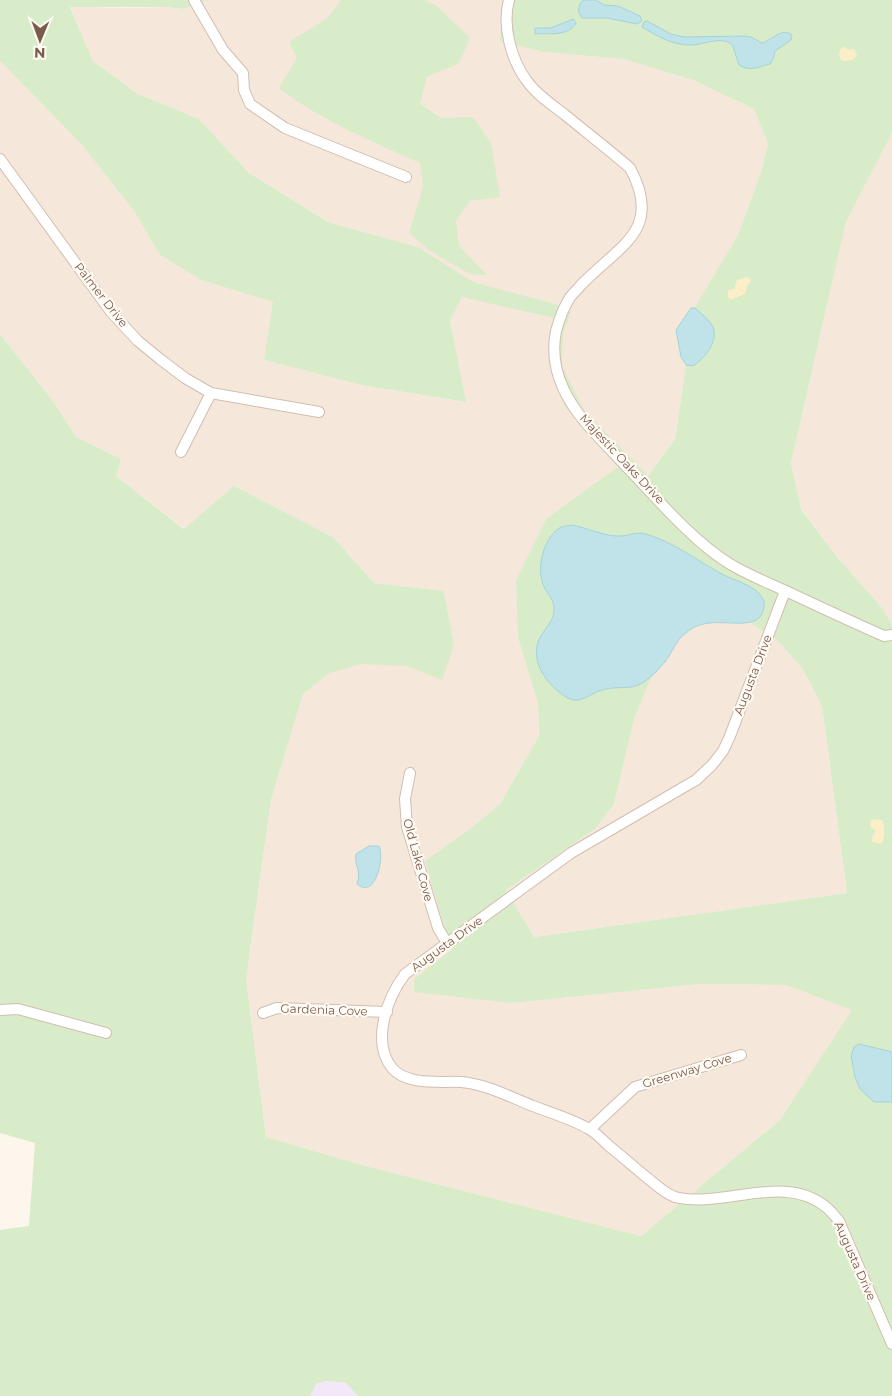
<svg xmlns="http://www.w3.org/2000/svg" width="892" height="1396" font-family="Montserrat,sans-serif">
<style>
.residential{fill:#f5e8da}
.education{fill:#f3e8fa}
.green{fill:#d8ecc9;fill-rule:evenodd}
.sand{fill:#fcefc7}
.water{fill:#bfe3e8;stroke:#a5d3da}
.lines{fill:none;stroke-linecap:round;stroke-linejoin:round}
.minor-casing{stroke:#d1beb0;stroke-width:12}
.minor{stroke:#fff;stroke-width:10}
.labels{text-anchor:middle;stroke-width:4.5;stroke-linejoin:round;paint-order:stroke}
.street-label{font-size:12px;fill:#7a5c4d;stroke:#fffaf3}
</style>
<rect width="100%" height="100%" fill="#fdf6ec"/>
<path class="residential" d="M209,0h294l-2,41 42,11 80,7 70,21 61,29 14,35 -7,28 -23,63 -43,73h-4l-15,22 5,27 5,8 -11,74 -27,37 -130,162 20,65 1,33 -39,68 -34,28 -20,97 5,21 -37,29 98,24 188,-19 86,1 67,25 -73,110 -139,116 -279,-71 -96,-28 -20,-158 25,-179 41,-136 142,-19 -10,-54 -70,-8 -41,-46 -99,-51 -49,43 -69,-53 5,-17 -45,-22 -23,-36 -53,-67v-273l82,84 52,66 26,44 41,25 73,22 -10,58 97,25 104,17 -15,-81 12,-24 -44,-50 -90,-25 -79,-49 -50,-54 -63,-26 -43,-32 -23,-55 50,2 47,-1 16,2z
M892,133v492l-9,-16 -46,-52 -36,-49 -10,-45 55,-241z
M716,622l34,1 27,17 25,28 20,38 25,187 -313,44 -28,-47 89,-61 19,-25 20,-85 17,-41 16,-18 9,-19 12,-10 10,-7z"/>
<path class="education" d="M326,1381l136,15h-181z"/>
<path class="green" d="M0,0h209l-26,9 -16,-2h-97l23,54 43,32 63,26 50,54 79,49 90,25 55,35 82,22 16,8 -8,22 -1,32 22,44 64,66 27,-37 11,-74 -5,-8 -5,-27 15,-22 4,-1 43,-72 23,-63 7,-28 -14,-35 -61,-29 -70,-21 -80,-7 -43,-11 3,-41h389v133l-46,89 -55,241 10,46 36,48 46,52 9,16v771h-534l-12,-13 -20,-2 -10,3 -6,12h-310v-166l29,-4 6,-83 -35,-10v-799l53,67 23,36 45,22 -5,17 68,53 50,-43 99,51 41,46 70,8 10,54 -12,35 -35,-14 -46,-2 -32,9 -26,21 -32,106 -25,179 20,158 96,28 279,71 139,-116 72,-110 -66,-25 -86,-1 -188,19 -98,-11v-13l37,-29 -26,-89 41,-29 34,-28 39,-68 -1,-33 -20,-65 -2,-57 30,-62 72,-52 -53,-60 -16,-44 5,-45 -92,-21 -12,24 16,81 -105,-17 -97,-25 9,-58 -72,-22 -41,-25 -26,-44 -52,-66 -82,-84zM716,622l34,1 27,17 25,28 20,38 25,187 -313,44 -28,-47 89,-61 19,-25 20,-85 17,-41 16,-18 9,-19 12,-10 10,-7z
M341,0h84l12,6 33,32 -11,25 -32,14 -7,27 21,14 32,-1 18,26 9,54 -30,4 -14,20 3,25 28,29 -17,-1 -40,-23 -21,-18 14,-46 -3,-24c-48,-22 -99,-42 -141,-75l18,-30 -8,-16 39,-24z"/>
<path class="sand" d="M844,47l4,3 6,-1 3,6 -4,5 -10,1 -2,-2 -2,-4 2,-7z
M748,277l3,4 -4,5 -2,8 -15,6 -2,-3v-7l6,-1 3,-9z
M874,819l8,1c3,6 3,19 -1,24l-9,-2v-5l4,-6 -6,-5 1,-6z"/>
<path class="water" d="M583,0h13l8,5 14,1 22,10 2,5 -5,3 -30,-6h-25l-4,-7 2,-7z
M573,19l3,4c-8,14 -27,10 -41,11v-6h16z
M647,21l24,13 13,3 60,-1 7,1 11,6c10,-3 20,-16 30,-8l-1,5 -16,11 -2,8 -3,5c-12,3 -20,8 -31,1l-7,-21c-14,-8 -27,1 -42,1 -18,0 -33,-9 -48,-18l2,-5z
M691,308h4c6,5 13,11 17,17 8,15 -7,33 -19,41l-7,-1 -5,-8 -5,-27z
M572,525c15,3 30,10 44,11 11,1 20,-5 30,-2 27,8 49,25 74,39 12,7 33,11 42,24 4,6 2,16 -3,21 -16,13 -50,-5 -72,14 -12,9 -14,19 -22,30 -9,10 -19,22 -33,25 -9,1 -20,0 -30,3 -8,2 -16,9 -24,10 -8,1 -14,-4 -20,-9 -14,-12 -26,-29 -20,-49 4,-12 17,-20 16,-34 0,-10 -10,-17 -12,-27 -5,-17 3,-45 19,-54 4,-1 8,-1 11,-2z
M369,846h10c6,12 -4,54 -22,38 5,-15 -3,-17 -1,-30z
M859,1044l33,8v50h-18l-14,-13 -5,-12 -4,-21 3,-9z"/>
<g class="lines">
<defs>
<path id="minor" d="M194,0l29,50 20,23 1,17 6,14 35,24 121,49
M509,0c-7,25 2,60 18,81 9,13 24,23 37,33 22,18 44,35 66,54 34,63 -12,78 -49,117 -4,5 -9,9 -12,14 -6,10 -10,21 -13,32 -4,20 -1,40 8,59 13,28 38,50 59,73 30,31 70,79 107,101 18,11 39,19 58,28 32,15 64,30 96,44l8,-1
M0,159l111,153 27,29 22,18 25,19 26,15 108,19
M181,452l30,-59
M785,591l-55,145 -7,15 -11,14 -16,15 -125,73 -166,121c-18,24 -34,68 -13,94 15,18 49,13 69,14 25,2 49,15 72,24 18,7 39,13 56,23 7,4 14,11 20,17 14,11 27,23 41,34 7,6 16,14 25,17 47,12 109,-25 151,10 5,4 9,9 13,14l53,123
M410,773l-5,26 2,28 31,101 9,15
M0,1010l18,-1 88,24
M263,1013l14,-5 110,4
M590,1129l45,-42 106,-32"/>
</defs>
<use href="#minor" class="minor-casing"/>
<use href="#minor" class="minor"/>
</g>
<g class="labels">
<g class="street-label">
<text transform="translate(101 295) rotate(52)" y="4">Palmer Drive</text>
<text transform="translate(622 459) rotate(47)" y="4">Majestic Oaks Drive</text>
<text transform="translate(753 675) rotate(-69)" y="4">Augusta Drive</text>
<text transform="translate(418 860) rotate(75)" y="4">Old Lake Cove</text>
<text transform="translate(447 944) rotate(-36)" y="4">Augusta Drive</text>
<text transform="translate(324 1010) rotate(2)" y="4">Gardenia Cove</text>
<text transform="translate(687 1071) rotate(-17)" y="4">Greenway Cove</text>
<text transform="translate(855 1261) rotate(66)" y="4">Augusta Drive</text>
</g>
</g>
<g transform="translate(40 40) rotate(181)" stroke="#fffaf3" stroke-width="4" paint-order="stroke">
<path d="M0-4L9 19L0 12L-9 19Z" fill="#7a5c4d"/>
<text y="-8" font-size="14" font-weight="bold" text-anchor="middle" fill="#7a5c4d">N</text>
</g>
</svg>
